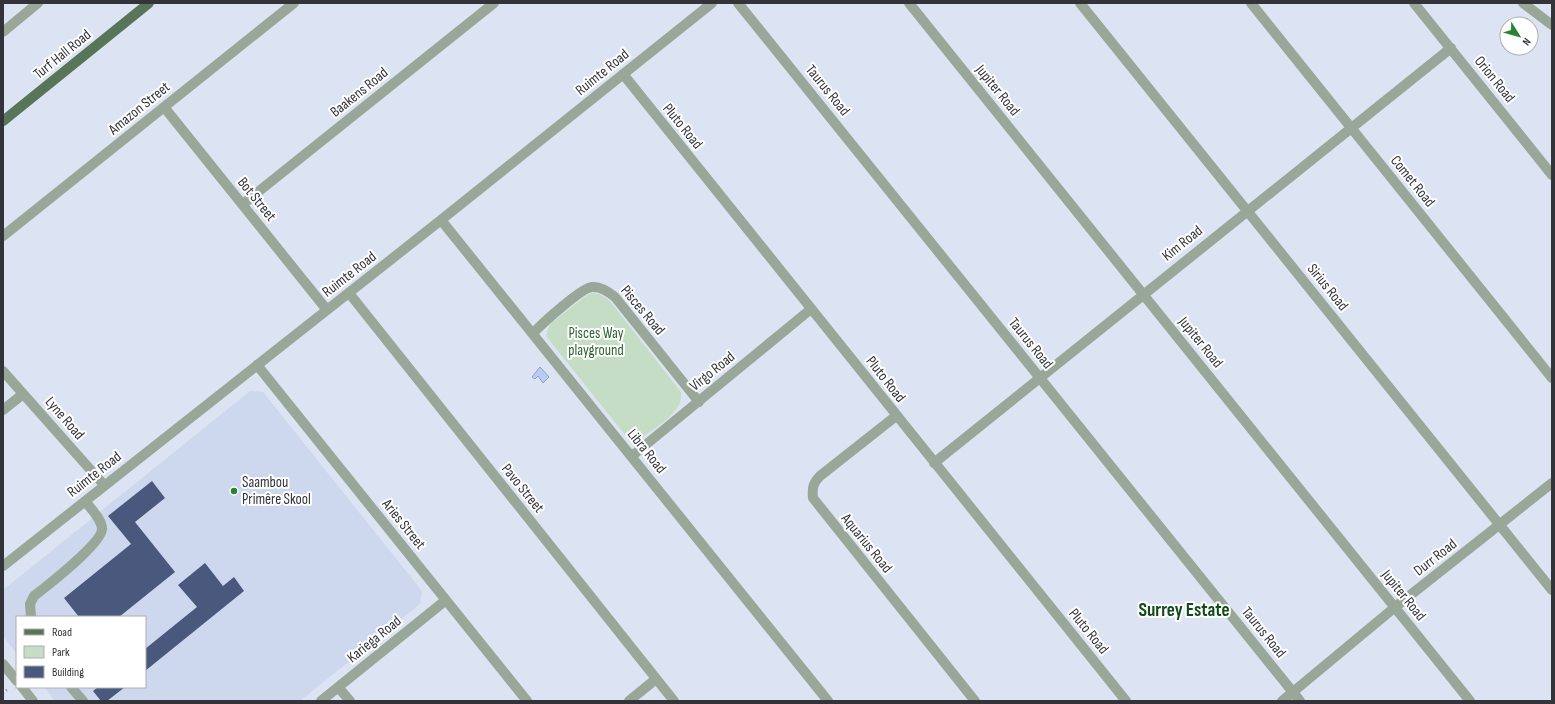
<svg xmlns="http://www.w3.org/2000/svg" width="1555" height="704" font-family="'Sofia Sans Condensed',sans-serif">
<style>
.built{fill:#cdd8ee}
.green{fill:#c5ddc5}
.water{fill:#baccf6;stroke:#919ebe}
.building{fill:#49587c}
.lines{fill:none;stroke-linecap:round;stroke-linejoin:round}
.path{stroke:#888d98;stroke-width:2.5;stroke-dasharray:1 3;stroke-linecap:butt}
.minor{stroke:#98a798;stroke-width:10}
.major{stroke:#587459;stroke-width:10}
.poi-dot{fill:#298333;stroke:#fff;stroke-width:1.5}
.labels{text-anchor:middle;stroke-width:4;stroke-linejoin:round;paint-order:stroke}
.street-label{font-size:15px;fill:#32343a;stroke:#fff}
.park-label{font-size:15px;fill:#2f6132;stroke:#fff}
.poi-label{font-size:15px;fill:#32343a;stroke:#fff;text-anchor:start}
.district-label{font-size:19px;font-weight:bold;fill:#0f4a17;stroke:#fff}
</style>
<rect width="100%" height="100%" fill="#dce4f4"/>
<path class="built" d="M250,391l13,1 159,199 -2,13 -120,97h-245l-11,-14h101v-70h-128v37l-14,-18v-46z"/>
<path class="green" d="M593,293l6,1 10,6 72,92c3,21 -25,34 -39,46l-13,2 -83,-104 4,-12 37,-29z"/>
<path class="water" d="M540,367l9,10 -6,6 -5,-7 -3,3 -3,-2z"/>
<path class="building" d="M152,481l13,17 -30,24 40,50 -56,45h-40l-15,-19 67,-54 -23,-28z
M205,563l18,23 11,-9 10,14 -99,80v-22l52,-42 -19,-22z
M98,687h27l-18,14h-6l-8,-10z"/>
<g class="lines">
<path class="path" d="M3,693l6,-5"/>
<path class="minor" d="M738,3l562,698
M909,3l561,698
M1080,3l472,587
M1251,3l301,375
M1414,3l138,172
M1523,3l29,22
M3,32l35,-29
M623,74l503,627
M164,107l163,203
M243,204l251,-201
M441,220l387,481
M3,236l291,-233
M349,293l325,408
M533,333c10,-10 48,-45 59,-46 9,-1 17,5 23,10l84,105
M257,365l270,336
M3,371l101,114
M3,410l20,-16
M896,416l-76,60c-7,7 -8,12 -7,22l162,203
M632,456l179,-147
M934,463l517,-415
M3,566l438,-346 271,-217
M31,617l-1,-13 4,-8c13,-10 68,-53 68,-67 0,-10 -12,-21 -17,-28
M3,664l14,17
M22,687l11,14
M71,687l12,14
M338,687l12,14
M321,701l125,-101
M629,701l27,-22
M1282,701l112,-93 158,-125"/>
<path class="major" d="M3,121l146,-118"/>
</g>
<circle class="poi-dot" cx="234" cy="491" r="4"/>
<g class="labels">
<g class="street-label">
<text transform="translate(62 54) rotate(-39)" y="5">Turf Hall Road</text>
<text transform="translate(602 72) rotate(-39)" y="5">Ruimte Road</text>
<text transform="translate(1495 79) rotate(51)" y="5">Orion Road</text>
<text transform="translate(828 90) rotate(51)" y="5">Taurus Road</text>
<text transform="translate(998 90) rotate(51)" y="5">Jupiter Road</text>
<text transform="translate(359 92) rotate(-39)" y="5">Baakens Road</text>
<text transform="translate(139 108) rotate(-39)" y="5">Amazon Street</text>
<text transform="translate(683 126) rotate(51)" y="5">Pluto Road</text>
<text transform="translate(1413 181) rotate(51)" y="5">Comet Road</text>
<text transform="translate(257 199) rotate(51)" y="5">Bot Street</text>
<text transform="translate(1182 243) rotate(-39)" y="5">Kim Road</text>
<text transform="translate(349 274) rotate(-38)" y="5">Ruimte Road</text>
<text transform="translate(1328 287) rotate(51)" y="5">Sirius Road</text>
<text transform="translate(643 310) rotate(50)" y="5">Pisces Road</text>
<text transform="translate(1201 342) rotate(51)" y="5">Jupiter Road</text>
<text transform="translate(1031 343) rotate(51)" y="5">Taurus Road</text>
<text transform="translate(712 371) rotate(-39)" y="5">Virgo Road</text>
<text transform="translate(886 379) rotate(52)" y="5">Pluto Road</text>
<text transform="translate(65 418) rotate(49)" y="5">Lyne Road</text>
<text transform="translate(647 451) rotate(51)" y="5">Libra Road</text>
<text transform="translate(94 474) rotate(-38)" y="5">Ruimte Road</text>
<text transform="translate(523 488) rotate(51)" y="5">Pavo Street</text>
<text transform="translate(404 524) rotate(51)" y="5">Aries Street</text>
<text transform="translate(867 543) rotate(51)" y="5">Aquarius Road</text>
<text transform="translate(1435 557) rotate(-38)" y="5">Durr Road</text>
<text transform="translate(1404 595) rotate(51)" y="5">Jupiter Road</text>
<text transform="translate(1089 631) rotate(51)" y="5">Pluto Road</text>
<text transform="translate(1264 632) rotate(51)" y="5">Taurus Road</text>
<text transform="translate(374 639) rotate(-39)" y="5">Kariega Road</text>
</g>
<g class="park-label">
<text x="596" y="338">Pisces Way<tspan x="596" dy="17">playground</tspan></text>
</g>
<g class="poi-label">
<text x="242" y="487">Saambou<tspan x="242" dy="17">Primêre Skool</tspan></text>
</g>
<g class="district-label">
<text x="1184" y="616">Surrey Estate</text>
</g>
</g>
<rect width="1555" height="704" fill="none" stroke="#32343a" stroke-width="8"/>
<rect x="16" y="616" width="130" height="72" fill="#ffffff" stroke="#adaeb0"/>
<rect x="24" y="629" width="20" height="6" fill="#587459" stroke="#adaeb0"/>
<text x="52" y="636" font-size="12" fill="#32343a">Road</text>
<rect x="24" y="646" width="20" height="12" fill="#c5ddc5" stroke="#adaeb0"/>
<text x="52" y="656" font-size="12" fill="#32343a">Park</text>
<rect x="24" y="666" width="20" height="12" fill="#49587c" stroke="#adaeb0"/>
<text x="52" y="676" font-size="12" fill="#32343a">Building</text>
<g transform="translate(1519 36) rotate(127)"><circle r="19" fill="#ffffff" stroke="#adaeb0"/>
<path d="M0-3L7 15L0 10L-7 15Z" fill="#298333"/>
<text y="-6" font-size="11" font-weight="bold" text-anchor="middle" fill="#32343a">N</text>
</g>
</svg>
